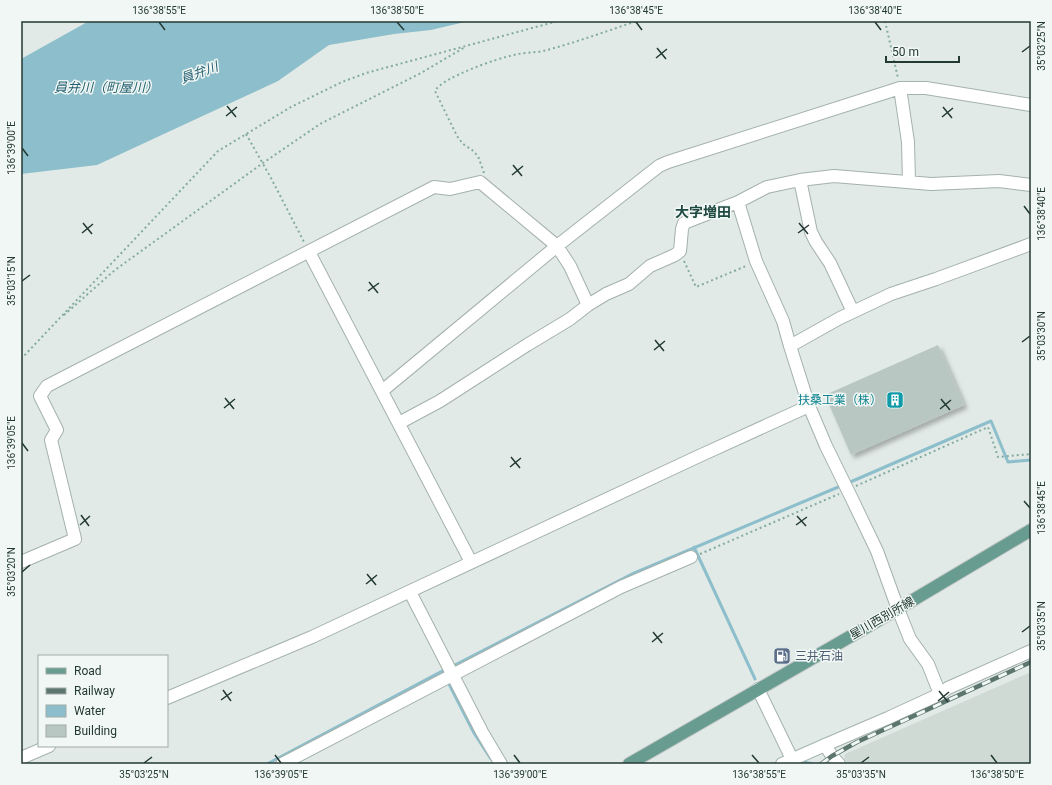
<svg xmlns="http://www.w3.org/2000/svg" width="1052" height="785" font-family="Roboto,'Noto Sans JP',sans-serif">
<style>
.built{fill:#cfdad5}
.water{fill:#8dbecb}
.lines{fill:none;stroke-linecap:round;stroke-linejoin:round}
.stream{stroke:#8dbecb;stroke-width:3}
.building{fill:#b9c7c2;filter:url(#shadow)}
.street-casing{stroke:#a4b1ad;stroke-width:14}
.secondary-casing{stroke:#a1b5ae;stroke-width:14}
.primary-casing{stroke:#bdc4c2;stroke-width:14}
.path{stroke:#84aba1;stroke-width:2;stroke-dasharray:2 3;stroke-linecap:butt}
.street{stroke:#fff;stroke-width:12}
.secondary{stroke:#fff;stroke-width:12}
.primary{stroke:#699c91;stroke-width:12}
.rail-casing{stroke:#5d756f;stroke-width:4.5}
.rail{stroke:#f1f7f4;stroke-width:3;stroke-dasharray:9;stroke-linecap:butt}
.ticks{fill:none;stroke:#233934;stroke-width:1.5}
.labels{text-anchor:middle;stroke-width:3;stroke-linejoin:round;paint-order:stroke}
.culture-label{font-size:12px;fill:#0d838f;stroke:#f1f7f4;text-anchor:end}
.street-label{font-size:12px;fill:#233934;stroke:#f1f7f4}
.service-label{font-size:12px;fill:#4e5e75;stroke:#f1f7f4;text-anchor:start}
.water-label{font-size:13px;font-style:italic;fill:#225f70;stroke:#f1f7f4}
.quarter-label{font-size:14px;font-weight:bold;fill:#204941;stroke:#f1f7f4}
.neatline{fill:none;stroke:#233934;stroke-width:1.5}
.ticks-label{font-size:10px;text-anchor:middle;fill:#233934}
</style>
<defs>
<filter id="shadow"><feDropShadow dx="3.5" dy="3.5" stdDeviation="2" flood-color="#0004"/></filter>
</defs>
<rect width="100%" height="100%" fill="#e1eae6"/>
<path class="built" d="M1031,672v92h-181l-6,-4 1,-6z"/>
<path class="water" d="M89,21h380l-38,9 -37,4 -65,11 -51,36 -181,84 -76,9v-115z"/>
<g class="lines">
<path class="stream" d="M848,483l143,-62 17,41 23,-2
M694,547l61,132
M451,667l181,-93 211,-89
M449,684l25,49 17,26
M267,764l179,-95
M800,764l3,-2 10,2"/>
</g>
<path class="building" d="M938,345l26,60 -113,50 -26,-60z"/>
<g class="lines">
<defs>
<path id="street" d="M900,88l8,54 1,40
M800,180l11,52 5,10 14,21 23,49
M738,202l18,59 27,60 7,25 19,60 17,40 26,53 25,52 21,58 12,30 18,25 12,30
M309,252l162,310
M790,346l50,-28 51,-24 45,-15 95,-35
M382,391l175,-145 102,-80 9,-4 232,-74h26l105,17
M399,423l41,-22 87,-56 43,-26 18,-14 18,-11 23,-10 21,-18 25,-11 5,-4 2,-22 2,-6 54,-21 29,-15 33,-7 34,-4 97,8 68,-3 32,4
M21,562l54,-23 -24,-99 6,-10 -17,-34 7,-10 387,-199 16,2 30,-7 77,64 13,20 18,39
M410,592l72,140 19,32
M758,689l34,70
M167,698l145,-61 385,-180 112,-51
M21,758l28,-12
M282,764l339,-177 70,-30
M839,764l-7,-8 -7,-11 63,-27 52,-24 8,-6 83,-37"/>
<path id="secondary" d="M782,764l43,-19"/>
<path id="primary" d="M629,764l269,-155 133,-79"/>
</defs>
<use href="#street" class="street-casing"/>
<use href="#secondary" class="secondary-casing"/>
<use href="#primary" class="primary-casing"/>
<path class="path" d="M885,21l13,57
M246,134l25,44 33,64
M484,173l-6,-17 -6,-6 -9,-6 -6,-8 -22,-45c6,-13 63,-33 79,-36 11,-3 22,-2 33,-5 30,-8 60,-19 90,-29
M684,261l12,26 50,-21
M64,315l51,-45 148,-107 57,-39 101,-51 44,-26
M21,359l197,-208 73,-44 51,-25 24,-9 192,-52
M856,486l132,-59 10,30 33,-3
M700,554l139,-60"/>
<use href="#street" class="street"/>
<use href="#secondary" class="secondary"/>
<use href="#primary" class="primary"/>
<defs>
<path id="rail" d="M821,764l11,-8 25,-14 174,-80"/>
</defs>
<use href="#rail" class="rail-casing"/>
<use href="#rail" class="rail"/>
</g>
<path class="ticks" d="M159,22l6,8M397,22l7,8M636,22l6,8M875,22l6,8M657,48l9,11M1022,52l8,-6M656,58l11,-9M227,106l9,11M943,107l9,11M226,116l11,-9M942,117l11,-9M22,148l6,8M513,165l9,11M512,175l11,-9M1024,206l6,8M83,223l9,11M799,223l9,11M82,233l11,-9M798,233l11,-8M22,281l8,-6M369,282l9,11M368,291l11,-8M655,340l9,11M1022,342l8,-6M654,350l11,-9M225,398l9,11M941,399l9,11M224,408l11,-9M940,409l11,-9M22,443l6,8M511,457l9,11M510,467l11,-9M1024,501l6,7M81,515l8,11M797,516l9,10M80,525l10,-9M796,525l11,-8M22,572l8,-7M367,574l9,11M366,584l11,-9M653,632l9,11M1022,632l8,-6M652,642l11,-9M223,690l8,11M939,691l9,11M221,700l11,-8M938,701l11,-9M275,755l6,8M514,755l6,8M752,755l7,8M991,755l6,8M144,763l8,-6M861,763l8,-6"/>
<defs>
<symbol id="building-square" viewBox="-11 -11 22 22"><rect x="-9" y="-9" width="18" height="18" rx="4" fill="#0f9aa8" stroke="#f1f7f4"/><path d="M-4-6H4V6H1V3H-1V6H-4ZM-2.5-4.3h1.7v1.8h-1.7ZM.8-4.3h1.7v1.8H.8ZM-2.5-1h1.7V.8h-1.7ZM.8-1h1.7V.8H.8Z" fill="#fff"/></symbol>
<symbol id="fuel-square" viewBox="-11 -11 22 22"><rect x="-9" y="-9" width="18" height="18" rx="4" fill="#5c6f8a" stroke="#f1f7f4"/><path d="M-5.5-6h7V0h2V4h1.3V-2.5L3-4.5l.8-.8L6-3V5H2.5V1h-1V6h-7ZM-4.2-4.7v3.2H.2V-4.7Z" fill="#fff"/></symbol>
</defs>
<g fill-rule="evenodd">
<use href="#building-square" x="885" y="390" width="20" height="20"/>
<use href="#fuel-square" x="772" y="646" width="20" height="20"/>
</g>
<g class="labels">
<g class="culture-label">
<text x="882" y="404">扶桑工業（株）</text>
</g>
<g class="street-label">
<text transform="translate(882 618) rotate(-30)" y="4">星川西別所線</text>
</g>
<g class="service-label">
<text x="795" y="660">三井石油</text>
</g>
<g class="water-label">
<text transform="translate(199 72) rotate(-20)" y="5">員弁川</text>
<text x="106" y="92">員弁川（町屋川）</text>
</g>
<g class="quarter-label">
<text x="703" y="217">大字増田</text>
</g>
</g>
<rect width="1052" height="785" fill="none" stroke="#f1f7f4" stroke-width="44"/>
<rect x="38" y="655" width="130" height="92" fill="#f1f7f4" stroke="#9faba7"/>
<rect x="46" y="668" width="20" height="6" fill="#699c91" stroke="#9faba7"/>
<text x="74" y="675" font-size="12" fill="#233934">Road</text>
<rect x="46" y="688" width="20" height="6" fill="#5d756f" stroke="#9faba7"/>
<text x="74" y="695" font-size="12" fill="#233934">Railway</text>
<rect x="46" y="705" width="20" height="12" fill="#8dbecb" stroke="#9faba7"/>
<text x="74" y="715" font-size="12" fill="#233934">Water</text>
<rect x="46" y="725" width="20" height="12" fill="#b9c7c2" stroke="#9faba7"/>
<text x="74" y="735" font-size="12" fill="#233934">Building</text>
<path d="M886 56v6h73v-6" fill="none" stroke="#233934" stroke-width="2"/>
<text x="892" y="56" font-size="12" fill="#233934" stroke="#f1f7f4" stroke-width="3" paint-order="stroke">50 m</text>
<rect x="22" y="22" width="1008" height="741" class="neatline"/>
<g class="ticks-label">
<text x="159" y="14">136°38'55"E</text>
<text x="397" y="14">136°38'50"E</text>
<text x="636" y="14">136°38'45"E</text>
<text x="875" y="14">136°38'40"E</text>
<text transform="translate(1041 46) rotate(-90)" y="4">35°03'25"N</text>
<text transform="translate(11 148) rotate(-90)" y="4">136°39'00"E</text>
<text transform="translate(1041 214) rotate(-90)" y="4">136°38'40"E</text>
<text transform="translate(11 281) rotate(-90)" y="4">35°03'15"N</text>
<text transform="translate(1041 336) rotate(-90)" y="4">35°03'30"N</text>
<text transform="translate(11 443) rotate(-90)" y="4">136°39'05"E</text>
<text transform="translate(1041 508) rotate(-90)" y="4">136°38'45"E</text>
<text transform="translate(11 572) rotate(-90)" y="4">35°03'20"N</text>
<text transform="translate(1041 626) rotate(-90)" y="4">35°03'35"N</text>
<text x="144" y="778">35°03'25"N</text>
<text x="281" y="778">136°39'05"E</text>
<text x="520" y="778">136°39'00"E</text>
<text x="759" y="778">136°38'55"E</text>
<text x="861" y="778">35°03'35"N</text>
<text x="997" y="778">136°38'50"E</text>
</g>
</svg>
